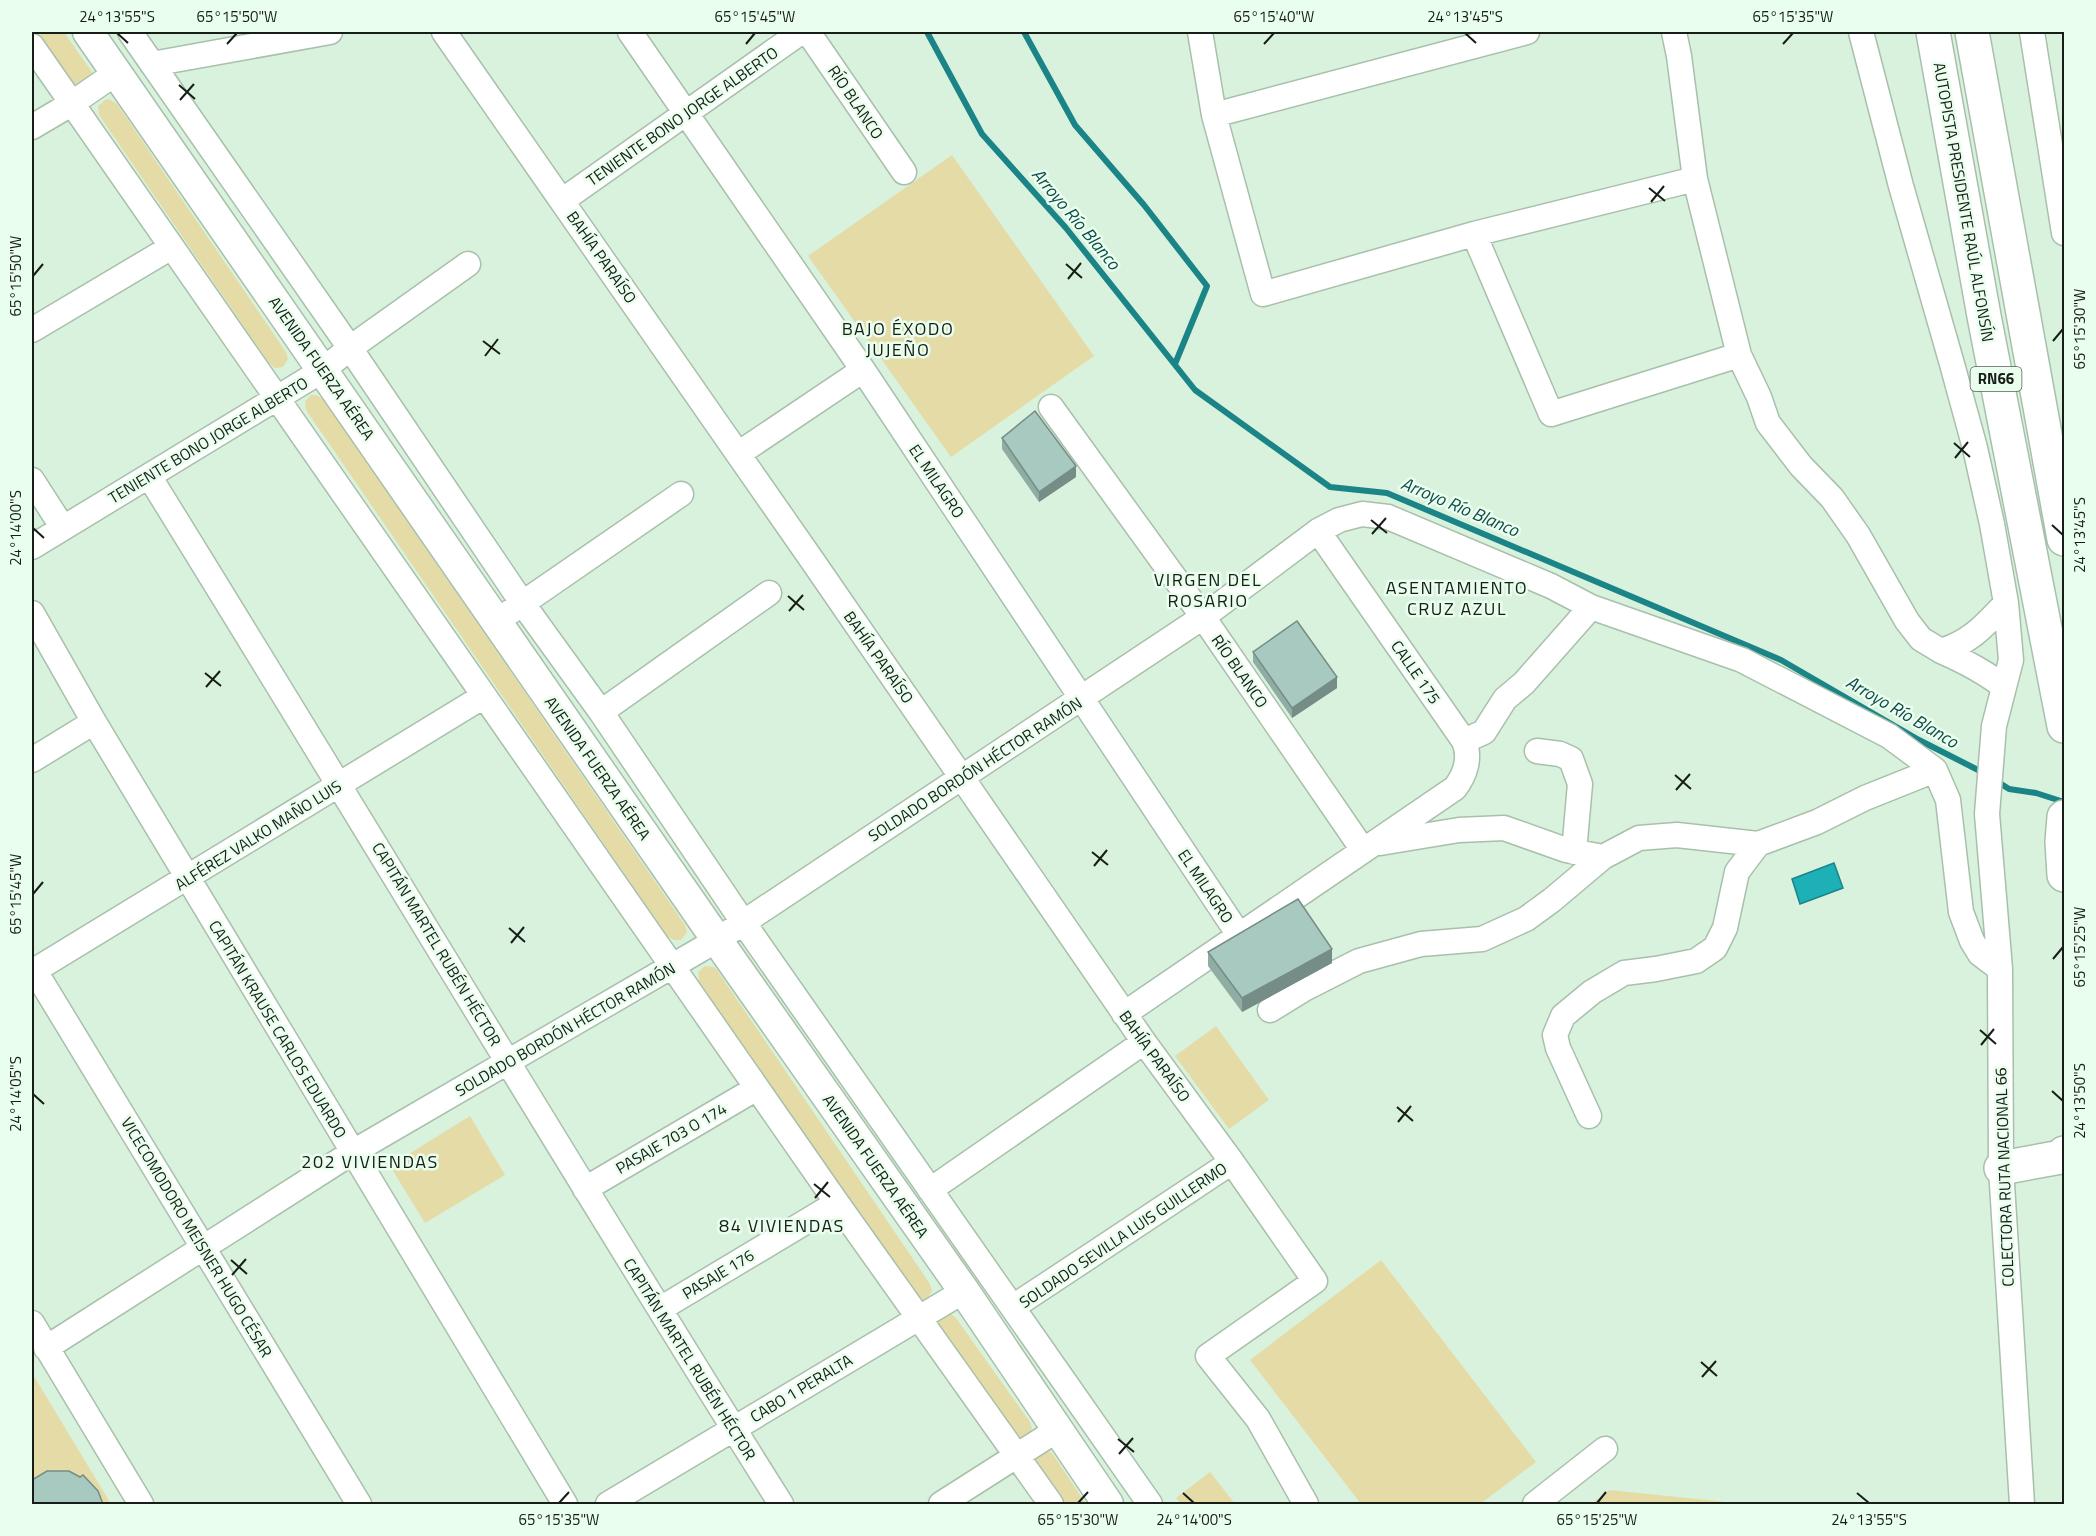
<svg xmlns="http://www.w3.org/2000/svg" width="2096" height="1536" font-family="'Titillium Web',sans-serif">
<style>
.green{fill:#e5dba7}
.water{fill:#1db0b7;stroke:#1b8487;stroke-width:1.5}
.lines{fill:none;stroke-linecap:round;stroke-linejoin:round}
.stream{stroke:#1b8487;stroke-width:6}
.minor-casing{stroke:#a8c0ab;stroke-width:27}
.major-casing{stroke:#a8c0ab;stroke-width:33}
.highway-casing{stroke:#a8c0ab;stroke-width:36}
.minor{stroke:#fff;stroke-width:24}
.major{stroke:#fff;stroke-width:30}
.highway{stroke:#fff;stroke-width:33}
.wall{fill:#90ada4}
.shaded-wall{fill:#758d86}
.building{fill:#a7c9bf;stroke:#758d86;stroke-width:1.5}
.ticks{fill:none;stroke:#161e17;stroke-width:2}
.labels{text-anchor:middle;stroke-width:5;stroke-linejoin:round;paint-order:stroke}
.shield{fill:#eafeed;stroke:#566157;stroke-width:1.5}
.shield-label{font-size:15px;font-weight:bold;fill:#161e17}
.street-label{font-size:16px;fill:#161e17;stroke:#eafeed}
.water-label{font-size:18px;font-style:italic;fill:#104a4d;stroke:#eafeed}
.neighbourhood-label{font-size:18px;letter-spacing:1.5px;fill:#161e17;stroke:#eafeed}
.neatline{fill:none;stroke:#161e17;stroke-width:2}
.ticks-label{font-size:15px;text-anchor:middle;fill:#161e17}
</style>
<rect width="100%" height="100%" fill="#d9f2dd"/>
<path class="green" d="M36,32h28l30,43 -5,8 -12,2 -7,-5z
M109,99l8,5 169,248 2,7 -5,8 -8,1 -6,-5 -170,-248 -1,-9 7,-6z
M952,155l142,201 -143,101 -143,-201z
M311,395h5l7,4 362,526 2,7 -6,8h-7l-7,-4 -361,-526 -1,-9z
M705,966l9,1 3,3 213,314 2,7 -5,8 -8,1 -6,-5 -214,-314 -1,-9z
M1216,1026l53,74 -40,29 -54,-73z
M470,1116l35,59 -80,48 -32,-52 3,-9z
M1381,1260l155,202 -56,42h-119l-111,-144z
M949,1313l7,5 74,104 2,7 -2,6 -7,3 -8,-2 -78,-112 1,-4z
M32,1373l79,131h-13l-66,-10z
M1044,1448l8,5 34,51h-25l-28,-45z
M1210,1472l25,32h-54l-5,-6z
M1609,1490l137,14h-155z"/>
<path class="water" d="M1834,863l9,25 -43,16 -8,-25z"/>
<g class="lines">
<path class="stream" d="M927,32l55,102 84,94 129,162 135,97 57,6 394,167 138,80 65,33
M1024,32l51,93 69,80 63,81 -32,78
M1995,780l14,9 27,4 28,9"/>
<defs>
<path id="minor" d="M130,32l220,316 173,256 78,108 142,210 407,582
M444,32l370,531 330,479 88,120 83,119 -107,75 50,63 48,85
M630,32l233,338 376,565
M808,32l96,140
M1200,32l14,83 49,179 211,-60 221,-55
M1674,32l5,24 16,123 44,176 20,42 9,26 33,43 31,32 26,37 49,86 14,18 20,12c30,-9 44,-26 65,-48
M1861,32l40,154 51,178 23,84 17,76 14,79 5,57 -17,66 -7,88 13,155 1,199 21,336
M2032,32l32,201
M32,46l805,1157 214,301
M152,64l178,-32
M1214,115l313,-83
M32,127l39,-23 45,-31
M563,200l238,-168
M1474,234l77,180 188,-59
M32,330l138,-82
M1051,407l152,210 160,233
M738,454l125,-84
M149,476c212,342 418,688 632,1028
M32,480l31,48
M32,547l291,-177 27,-22 118,-84
M510,612l171,-118
M32,613l62,109 471,782
M1941,651c23,10 43,20 63,36
M601,712l168,-119
M1464,741l20,-9 21,-33 19,-16 67,-76
M1537,751l23,3 11,5 9,25 -6,68
M32,760l62,-38
M1380,843l79,-13 45,-2 62,22 37,7
M35,971l324,533
M32,972l452,-276
M1270,1010l34,-21 55,-28 62,-17 61,-5 44,-20 26,-19 51,-43 36,-19 38,-3 81,9 59,-22 48,-24 70,-28
M1124,1014l331,-226c10,-13 16,-30 9,-47l-146,-210
M1589,1116l-31,-68 -3,-13 8,-19 29,-24 32,-19 32,-4 40,-8 19,-13 10,-20 12,-56 21,-28
M585,1189l172,-101
M930,1190l214,-148
M1013,1307l219,-145
M660,1309l177,-106
M32,1323l109,181
M46,1348l307,-196 364,-212 486,-323 115,-86 21,-11 23,-6 26,3 163,69 40,21 151,53 147,76 46,34 13,30 13,112 11,29 8,13 20,15
M608,1504l356,-213
M941,1504l116,-74
M1535,1504l70,-55"/>
<path id="major" d="M88,32l629,908 247,351 144,213"/>
<path id="highway" d="M1933,32l51,284 80,410
M1972,32l92,507
M2064,817l-2,25 2,33
M2001,1168l60,-11 3,-4"/>
</defs>
<use href="#minor" class="minor-casing"/>
<use href="#major" class="major-casing"/>
<use href="#highway" class="highway-casing"/>
<use href="#minor" class="minor"/>
<use href="#major" class="major"/>
<use href="#highway" class="highway"/>
</g>
<path class="wall" d="M1002,438l74,39 -37,25 -37,-53z
M1253,652l84,36 -45,30 -39,-56z
M1208,952l124,11 -90,49 -34,-46z"/>
<path class="shaded-wall" d="M1076,466v11l-37,25v-10z
M1337,677v11l-45,30v-10z
M1332,949v14l-90,49v-14z"/>
<path class="building" d="M1035,411l41,55 -37,26 -37,-54z
M1297,621l40,56 -45,31 -39,-56z
M1298,899l34,50 -90,49 -34,-46z
M47,1471h22l11,6 3,-2 15,16 5,13h-71v-24z"/>
<path class="ticks" d="M117,33l11,10M1465,33l11,10M227,44l10,-11M746,44l9,-11M1264,44l10,-11M1783,44l10,-11M179,85l16,14M180,100l14,-16M1649,188l16,13M1651,202l13,-16M1066,264l16,14M33,276l10,-12M1068,279l13,-16M483,341l17,13M2053,341l10,-12M485,356l13,-17M1954,443l16,14M1955,458l13,-16M1371,520l16,13M2052,525l11,10M33,528l11,10M1372,534l14,-16M788,596l16,14M789,611l14,-16M205,673l16,13M206,687l14,-16M1675,775l16,14M1676,790l14,-16M1092,852l16,13M1094,866l13,-16M33,894l10,-12M509,928l16,14M511,943l13,-16M2053,959l10,-12M1980,1030l16,14M1981,1045l13,-16M2052,1091l11,10M33,1094l11,10M1397,1107l16,14M1398,1122l13,-16M814,1184l16,13M815,1198l13,-16M231,1260l16,14M232,1275l14,-16M1701,1362l16,14M1702,1377l14,-16M1118,1439l16,13M1119,1454l14,-16M1183,1493l11,10M1857,1493l12,10M559,1503l10,-11M1078,1503l10,-11M1597,1503l9,-11"/>
<g class="labels">
<rect class="shield" x="1970.5" y="367" width="51" height="24" rx="4.5"/>
<g class="shield-label">
<text x="1996" y="384">RN66</text>
</g>
<g class="street-label">
<text transform="translate(856 102) rotate(56)" y="6">RÍO BLANCO</text>
<text transform="translate(682 116) rotate(-35)" y="6">TENIENTE BONO JORGE ALBERTO</text>
<text transform="translate(1964 202) rotate(80)" y="6">AUTOPISTA PRESIDENTE RAÚL ALFONSÍN</text>
<text transform="translate(602 257) rotate(55)" y="6">BAHÍA PARAÍSO</text>
<text transform="translate(322 368) rotate(55)" y="6">AVENIDA FUERZA AÉREA</text>
<text transform="translate(208 440) rotate(-31)" y="6">TENIENTE BONO JORGE ALBERTO</text>
<text transform="translate(937 481) rotate(56)" y="6">EL MILAGRO</text>
<text transform="translate(879 657) rotate(55)" y="6">BAHÍA PARAÍSO</text>
<text transform="translate(1240 671) rotate(55)" y="6">RÍO BLANCO</text>
<text transform="translate(1416 672) rotate(55)" y="6">CALLE 175</text>
<text transform="translate(598 768) rotate(55)" y="6">AVENIDA FUERZA AÉREA</text>
<text transform="translate(975 769) rotate(-33)" y="6">SOLDADO BORDÓN HÉCTOR RAMÓN</text>
<text transform="translate(258 835) rotate(-32)" y="6">ALFÉREZ VALKO MAÑO LUIS</text>
<text transform="translate(1206 886) rotate(56)" y="6">EL MILAGRO</text>
<text transform="translate(437 944) rotate(59)" y="6">CAPITÁN MARTEL RUBÉN HÉCTOR</text>
<text transform="translate(278 1029) rotate(59)" y="6">CAPITÁN KRAUSE CARLOS EDUARDO</text>
<text transform="translate(565 1029) rotate(-30)" y="6">SOLDADO BORDÓN HÉCTOR RAMÓN</text>
<text transform="translate(1155 1056) rotate(54)" y="6">BAHÍA PARAÍSO</text>
<text transform="translate(671 1138) rotate(-30)" y="6">PASAJE 703 O 174</text>
<text transform="translate(876 1166) rotate(55)" y="6">AVENIDA FUERZA AÉREA</text>
<text transform="translate(2004 1177) rotate(-92)" y="6">COLECTORA RUTA NACIONAL 66</text>
<text transform="translate(1123 1235) rotate(-34)" y="6">SOLDADO SEVILLA LUIS GUILLERMO</text>
<text transform="translate(197 1237) rotate(59)" y="6">VICECOMODORO MEISNER HUGO CÉSAR</text>
<text transform="translate(718 1274) rotate(-31)" y="6">PASAJE 176</text>
<text transform="translate(690 1359) rotate(58)" y="6">CAPITÁN MARTEL RUBÉN HÉCTOR</text>
<text transform="translate(801 1388) rotate(-31)" y="6">CABO 1 PERALTA</text>
</g>
<g class="water-label">
<text transform="translate(1076 219) rotate(50)" y="6">Arroyo Río Blanco</text>
<text transform="translate(1460 507) rotate(23)" y="6">Arroyo Río Blanco</text>
<text transform="translate(1902 712) rotate(30)" y="6">Arroyo Río Blanco</text>
</g>
<g class="neighbourhood-label">
<text x="898" y="335">BAJO ÉXODO<tspan x="898" dy="21">JUJEÑO</tspan></text>
<text x="1208" y="586">VIRGEN DEL<tspan x="1208" dy="21">ROSARIO</tspan></text>
<text x="1457" y="594">ASENTAMIENTO<tspan x="1457" dy="21">CRUZ AZUL</tspan></text>
<text x="370" y="1168">202 VIVIENDAS</text>
<text x="782" y="1232">84 VIVIENDAS</text>
</g>
</g>
<rect width="2096" height="1536" fill="none" stroke="#eafeed" stroke-width="66"/>
<rect x="33" y="33" width="2030" height="1470" class="neatline"/>
<g class="ticks-label">
<text x="117" y="22">24°13'55"S</text>
<text x="237" y="22">65°15'50"W</text>
<text x="755" y="22">65°15'45"W</text>
<text x="1274" y="22">65°15'40"W</text>
<text x="1465" y="22">24°13'45"S</text>
<text x="1793" y="22">65°15'35"W</text>
<text transform="translate(16 276) rotate(-90)" y="5">65°15'50"W</text>
<text transform="translate(2080 329) rotate(-90)" y="5">65°15'30"W</text>
<text transform="translate(16 528) rotate(-90)" y="5">24°14'00"S</text>
<text transform="translate(2080 535) rotate(-90)" y="5">24°13'45"S</text>
<text transform="translate(16 894) rotate(-90)" y="5">65°15'45"W</text>
<text transform="translate(2080 947) rotate(-90)" y="5">65°15'25"W</text>
<text transform="translate(16 1094) rotate(-90)" y="5">24°14'05"S</text>
<text transform="translate(2080 1101) rotate(-90)" y="5">24°13'50"S</text>
<text x="559" y="1525">65°15'35"W</text>
<text x="1078" y="1525">65°15'30"W</text>
<text x="1194" y="1525">24°14'00"S</text>
<text x="1597" y="1525">65°15'25"W</text>
<text x="1869" y="1525">24°13'55"S</text>
</g>
</svg>
